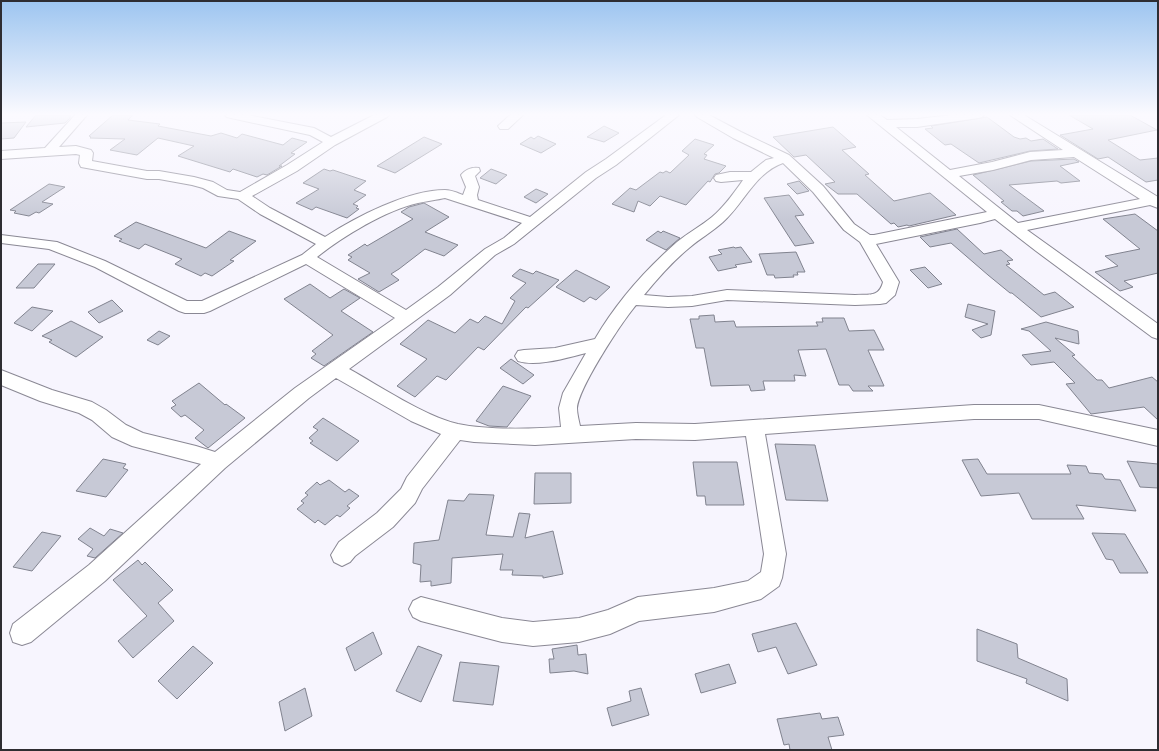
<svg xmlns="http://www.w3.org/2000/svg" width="1159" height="751" font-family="'Source Sans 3',sans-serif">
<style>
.building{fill:#c7c9d6;stroke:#81838f}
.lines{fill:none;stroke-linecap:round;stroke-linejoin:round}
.minor-casing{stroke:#8a8894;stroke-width:2}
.minor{fill:#fff;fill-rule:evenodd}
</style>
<rect width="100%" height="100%" fill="#f7f5fe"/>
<path class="building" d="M36,115h34v3l-5,5 -39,4z
M113,115h20l-5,5 32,4 -2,2 53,10 10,-3 16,5 5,-4 41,11 9,-7 15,4 -16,11 4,1 -16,12h3l-15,9 -4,-1 -6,3 -24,-8 -3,3 -52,-16 16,-10 -36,-8 -21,17 -27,-5 15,-11 -35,-1 1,-1 -2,-1z
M1069,115h61l27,15 -49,10 32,20 18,-2v22l-12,2 -38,-25 -10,2 -38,-24 33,-6z
M987,117l27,20 6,2 6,-1 5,3 12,-2 15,10 -28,2 -51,12 -28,-19 -6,1 -20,-16 8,-1 -2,-2z
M26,122l-12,16 -13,1v-16z
M604,126l15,7 -15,9 -17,-5z
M833,127l23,20 -14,3 27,24 -4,1 29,26 36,-8 26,22 -47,11 -2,-1 -9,2 -4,-4 -3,1 -34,-30h-19l-13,-10 10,-2 -29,-27 -12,2 -21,-20z
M538,136l18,8 -15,9 -21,-9 11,-7 3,2z
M424,137l18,7 -47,29 -18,-7z
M695,139l19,6 -10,9 3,1 -3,4 22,7 -7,7 -4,1 -5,8 -2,-1 -22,24 -26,-9 -10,10 -12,-5 -4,11 -22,-8 18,-16 6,2 24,-18 3,1 3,-2 4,2 19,-18 -7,-4z
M1074,159l5,3 -19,4 20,15 -19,2 -4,-2 -48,4 35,26 -21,5 -6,-5h-5l-11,-9 3,-1 -31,-26 58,-14z
M324,169l6,2 3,-1 33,11 -12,9 12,5 -13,9 5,2 -2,2 3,1 -12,9 -31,-11 -4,3 -16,-7 23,-14 -16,-6z
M491,169l16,6 -11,9 -16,-6z
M799,181l10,10 -12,3 -10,-10z
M49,184l16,3 -23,15 11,2 -14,9 -3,-1 -7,4 -15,-3 2,-2 -6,-1z
M536,189l12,5 -12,9 -12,-6z
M789,195l15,20 -9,1 19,27 -19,3 -31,-48z
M424,203l25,14 -24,15 33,13 -14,11 -19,-7 -26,20 -8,5 8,6 -20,12 -21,-13 12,-6 -22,-13 4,-3 -4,-2 17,-11 2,2 46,-27 -12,-7 8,-5z
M1135,214l23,17v42l-34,8 9,6 -13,4 -25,-19 23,-6 -13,-10 35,-7 -37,-30z
M136,222l70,26 23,-17 27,10 -26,19 4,1 -22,15 -7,-3 -4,3 -26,-12 7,-5 -37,-15 -6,5 -20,-8 3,-2 -8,-3z
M957,229l27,25 17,-4 12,10 -6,1 3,3 -4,1 38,30 11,-3 19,15 -33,10 -29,-24h-2l-22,-18 -37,-32 -21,4 -10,-10z
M658,231l3,2 2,-2 17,7 -14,12 -20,-10z
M734,247l1,1 6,-1 11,15 -17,3 2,2 -19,4 -9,-14 13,-3 -4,-4z
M796,252l9,20h-8l1,3h-5l1,2 -19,1 -1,-3h-7l-8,-21z
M38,264h17l-21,24h-18z
M925,267l17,17 -14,4 -18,-18z
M520,269l13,5 3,-3 23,9 -31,28 -2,-1 -42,43 -6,-3 -32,33 -9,-4 -22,21 -18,-11 30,-27 -27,-15 28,-24 27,13 15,-14 8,4 7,-7 17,8 13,-23 -5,-3 16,-15 -14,-7z
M576,270l34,17 -14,13 -6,-3 -6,5 -28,-15z
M310,284l20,14 14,-9 16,9 -19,13 32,21 -49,34 -13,-8 5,-4 -4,-3 21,-16 -49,-36z
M112,300l11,11 -24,12 -11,-11z
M968,304l27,7 -4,24 -10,3 -9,-8 16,-6 -23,-7z
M32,307l21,4 -21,20 -18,-8z
M714,315l1,7 19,-1 2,6 82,-1 -2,-4h7l-1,-4h22l5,13 25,-1 10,20h-16l16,36h-16l5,5h-20l-4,-6h-10l-13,-36 -28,1 8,26 -12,-1 1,6h-32l2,9 -14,1 -2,-6 -38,1 -7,-38h-8l-6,-29h9v-3z
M71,321l32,16 -27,20 -27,-15 3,-2 -10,-4z
M1046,322l32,9 1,13 -24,-6 20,17 -3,1 25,24h5l7,8 43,-11 6,5v38l-14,-13 -53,7 -25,-30 9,-1 -21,-21 -23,3 -9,-10 29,-4 -22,-20 -8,-2z
M159,331l11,5 -12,9 -11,-5z
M511,359l23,16 -11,9 -23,-16z
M199,383l26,22 1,-1 19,14 -37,30 -13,-10 9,-8 -19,-15 -4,2 -10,-9 5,-3 -4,-4z
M503,386l28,10 -24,31 -18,-1 -13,-5z
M323,418l36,23 -22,20 -27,-18 3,-2 -4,-3 9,-8 -5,-3z
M775,444l40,1 13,56 -42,-1z
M103,459l23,5 -3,4 5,2 -22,27 -30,-6z
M978,459l9,15h84l-4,-9 19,1 3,7 13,1 3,5 15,1 16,31 -60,-6 8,14h-52l-13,-26 -38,3 -19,-36z
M1127,461l31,3v24l-18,-1z
M693,462h44l7,43h-38l-1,-9h-8z
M535,473h36v30l-37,1z
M329,480l16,12 4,-3 10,7 -12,10 3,2 -10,9 -3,-2 -12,10 -7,-5 -3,3 -18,-14 7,-6 -3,-2 7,-6 -3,-2 12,-11 3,3z
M469,494l25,1 -8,40 27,2 6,-24 11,1 -5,24 28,-7 10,43 -20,4v-2l-31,-1 1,-5h-13l3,-16 -51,4 -1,25 -20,3v-5l-11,1 1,-17 -8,-2 1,-20 25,-3 9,-40 16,1z
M90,528l14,8 6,-7 13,4 -28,25 -8,-2 6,-7 -15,-10z
M42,532l19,4 -29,35 -19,-4z
M1092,533l33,1 23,39h-28l-7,-13 -7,-1z
M138,560l4,5 3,-3 28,28 -15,13 16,18 -41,37 -15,-17 29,-25 -34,-36z
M796,623l21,42 -29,9 -12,-27 -18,5 -6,-18z
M977,629l40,15 1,14 49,21 1,22 -42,-18 1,-4 -50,-18z
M373,632l9,22 -27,17 -9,-23z
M577,645l1,10 8,-1 2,20 -14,-3 -24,2 -1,-14h5l-2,-10z
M193,646l20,17 -36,36 -19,-18z
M418,646l24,9 -21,47 -25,-11z
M460,662l39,4 -6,39 -40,-4z
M729,664l7,19 -35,10 -6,-19z
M305,688l7,28 -27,15 -6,-29z
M641,688l8,27 -37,11 -5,-18 24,-7 -2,-10z
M820,713l2,6 16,-2 6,18 -16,2 4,13h-42l-1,-6 -5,1 -7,-26z"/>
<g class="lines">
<defs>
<path id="minor" d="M75,115h12l-28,32 17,-1 15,4 2,3 -1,8 55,10h12l35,6 19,5 14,8 13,2 47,-27 36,-23 -13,-7 -79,-17 -4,-1 -2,-2h23l66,13 17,9 43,-22h15l-2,2 -52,28 -38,26 -45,25 18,12 55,29c31,-20 83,-47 120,-47 6,0 13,3 18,5l3,-8 -5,-12c5,-6 11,-8 18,-7l1,3 -5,5 4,11 -2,8 1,5 52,17 56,-45 20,-13 60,-44h13l-63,50 -20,13 -82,66 -19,11 -45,40 -101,74c31,17 75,47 109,55 29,6 73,5 103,3l-2,-19 4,-15 23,-40c-20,5 -49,14 -68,8l-3,-5 3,-5 6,-1 31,-2 40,-9c21,-36 50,-69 82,-97 11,-9 24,-16 35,-25 12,-10 22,-24 31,-37l-22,2 -5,-1 -2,-3 2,-3 14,-3h21l15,-12 8,-2 -41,-20 -36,-21 -2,-2h14l32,17 48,23 34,31 31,38 16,11h4l113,-23 -120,-97h13l7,5 30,-1 35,-4h32l-2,2 -4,1 -61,9h-21l54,43 42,-8 38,-10 33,-2 -53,-35h14l134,82v11l-8,-3 -123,25 131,94v15l-6,-2 -116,-86 -41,-32 -15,4 -104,21 23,38 -4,13 -9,8 -6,1 -25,1 -128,-5 -35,6 -24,1 -32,-2c-15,18 -57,82 -59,103 0,6 2,13 3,18l56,-3 59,1 279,-19h65l119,25v16l-119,-27h-65l-209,15 21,120 -4,24 -3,8 -18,13 -47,13 -75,9 -29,13 -31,8 -46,4 -31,-4 -81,-21 -8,-4 -4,-8 4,-8 8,-4 81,21 31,4 46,-4 29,-8 30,-13 76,-9 34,-7 13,-9 3,-18 -18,-118 -51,4 -59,-1 -101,6 -61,-3 -14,-2 -38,49 -7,14 -22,24 -38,29 -5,6 -8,4 -8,-4 -3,-7 8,-13 38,-29 24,-24 6,-12 34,-43 -30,-13 -75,-43 -27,20 -84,70 -120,113 -74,61 -9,3 -9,-3 -3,-9 3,-9 76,-59 112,-101 -69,-18 -20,-9 -20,-17 -13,-7 -39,-12 -39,-16v-15l51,20 40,12 14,8 20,15 17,8 53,13 19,6 80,-64 100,-70 -89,-54 -96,47 -6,2h-19l-6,-2 -84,-44 -46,-18 -48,-6v-8l56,7 48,19 82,40h15l100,-46 14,-11 -56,-30 -22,-15 -20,-3 -15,-8 -11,-3 -33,-6h-12l-66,-12 -2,-4 1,-8 -4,-1 -75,5v-8l44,-3zM1074,157l66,42 -122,24 -59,-47 34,-6 38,-10zM783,163l30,29 31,38 16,12 23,40c-4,16 -15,12 -28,13l-128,-5 -35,6 -24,1 -24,-2c14,-17 28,-33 45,-47 10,-9 23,-16 34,-26 21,-19 32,-49 60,-59zM445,198l77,25 -18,15 -19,11 -47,38 -32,23 -89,-53c25,-20 69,-47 101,-54 9,-2 18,-3 27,-5z
M510,115h13l-15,14h-8l-2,-3z"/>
</defs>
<use href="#minor" class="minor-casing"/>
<use href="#minor" class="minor"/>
</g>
<linearGradient id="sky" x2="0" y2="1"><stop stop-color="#9dc5f0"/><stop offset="0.52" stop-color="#fbfaff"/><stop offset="1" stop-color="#fbfaff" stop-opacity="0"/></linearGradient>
<rect width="1159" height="220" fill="url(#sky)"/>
<rect width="1159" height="751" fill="none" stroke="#2e2d32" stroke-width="4"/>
</svg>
